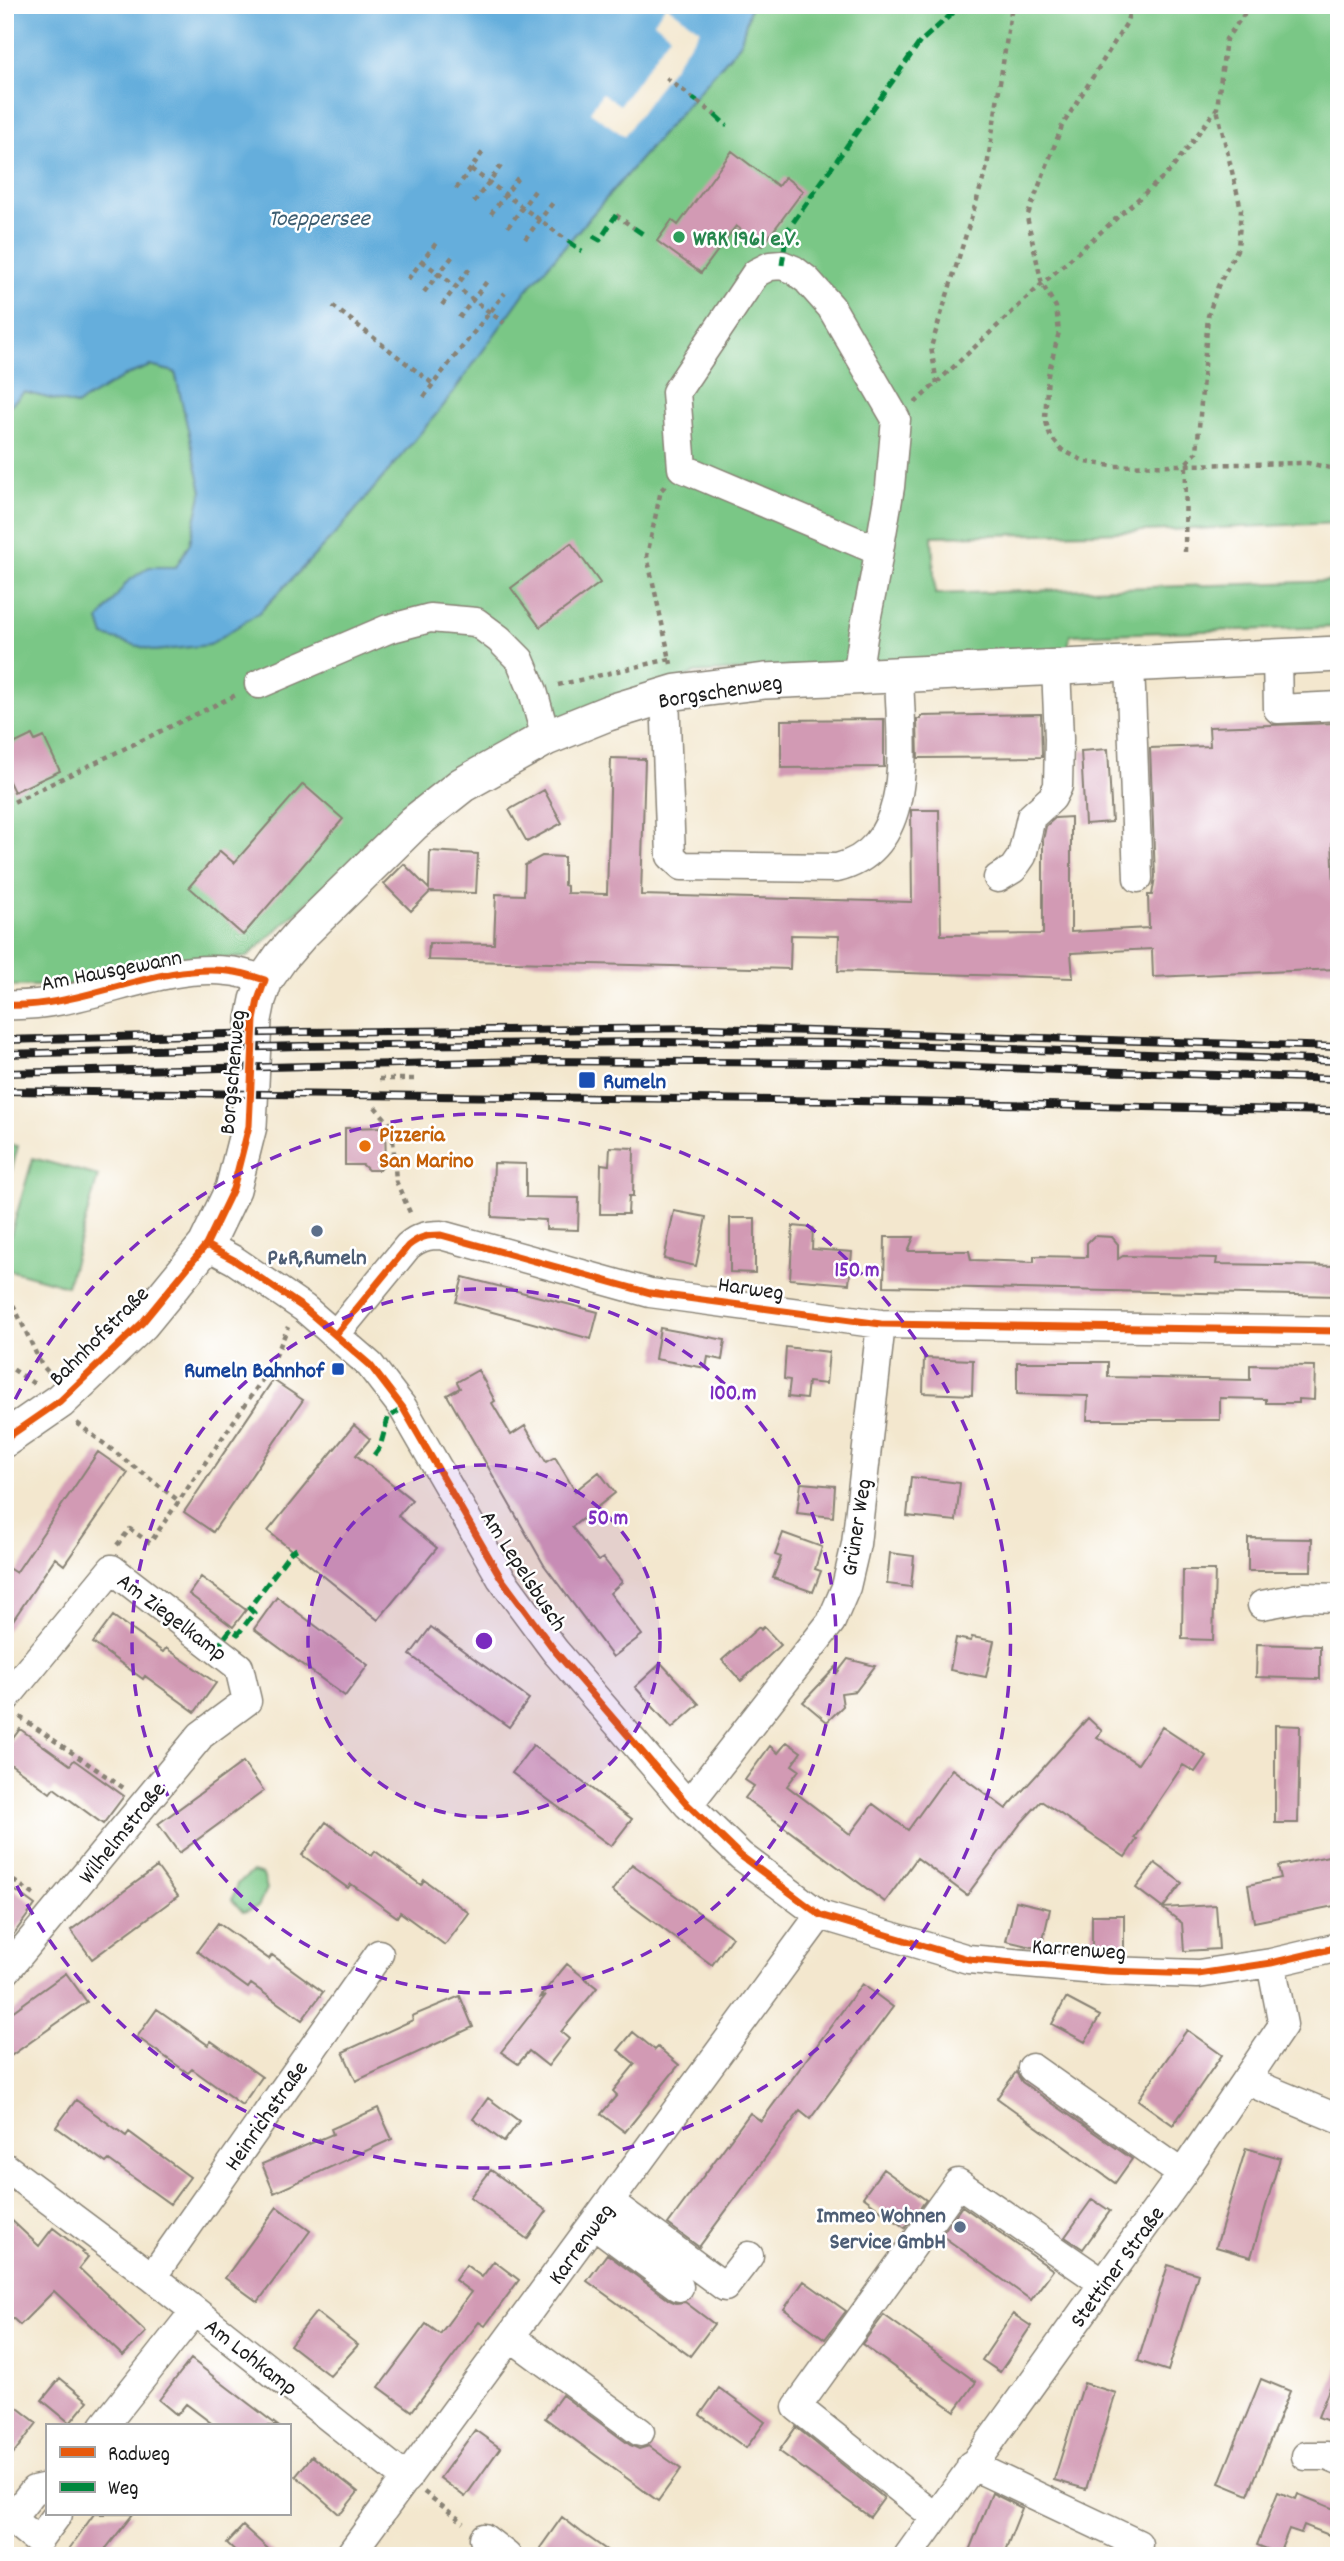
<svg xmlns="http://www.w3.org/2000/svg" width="1344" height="2561" font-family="Dekko,sans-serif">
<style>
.green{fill:#7ac786;stroke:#4b7251;stroke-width:2}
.water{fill:#65aedc;stroke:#40657c;stroke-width:2}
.pier{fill:#f3e7ce}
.building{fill:#d29ab4}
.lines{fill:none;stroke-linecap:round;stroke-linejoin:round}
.minor-casing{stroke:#888275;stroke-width:31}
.major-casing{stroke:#888275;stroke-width:38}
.path{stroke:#888275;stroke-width:4.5;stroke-dasharray:5 5;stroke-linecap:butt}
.minor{stroke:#fff;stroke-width:28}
.major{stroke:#fff;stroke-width:35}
.rail-casing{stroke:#1c1c1c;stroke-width:8}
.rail{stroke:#fff;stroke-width:5;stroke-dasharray:16;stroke-linecap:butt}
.quiet{stroke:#00873e;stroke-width:5;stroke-dasharray:10 5;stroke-linecap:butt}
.cycleway-casing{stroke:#fff;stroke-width:11}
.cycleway{stroke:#e8590c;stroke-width:7}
.ring{fill:none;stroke:#7b2cbf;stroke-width:3.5;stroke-dasharray:12 9}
.leisure-dot{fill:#2e9e5b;stroke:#fff;stroke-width:2.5}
.transit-dot{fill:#1a4fb4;stroke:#fff;stroke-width:2.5}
.food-dot{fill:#e8710a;stroke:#fff;stroke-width:2.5}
.service-dot{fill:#5c6f8a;stroke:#fff;stroke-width:2.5}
.labels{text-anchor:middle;stroke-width:5;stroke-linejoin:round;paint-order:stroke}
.leisure-label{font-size:23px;font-weight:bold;fill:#27864d;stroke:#fff;text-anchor:start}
.street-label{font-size:23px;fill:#1c1c1c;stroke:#fff}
.transit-label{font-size:23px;font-weight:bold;fill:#164399;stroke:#fff;text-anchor:start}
.food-label{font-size:23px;font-weight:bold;fill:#c56008;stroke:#fff;text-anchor:start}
.service-label{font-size:23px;font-weight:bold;fill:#4e5e75;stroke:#fff}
.water-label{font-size:24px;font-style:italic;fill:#3d5e72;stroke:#fff}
.centre{fill:#7b2cbf;stroke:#fff;stroke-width:3.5}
.ring-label{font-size:21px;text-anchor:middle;font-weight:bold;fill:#7b2cbf;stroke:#fff;stroke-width:5;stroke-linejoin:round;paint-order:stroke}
</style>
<rect width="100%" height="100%" fill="#fff"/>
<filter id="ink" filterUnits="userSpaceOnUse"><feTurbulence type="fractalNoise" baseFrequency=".0143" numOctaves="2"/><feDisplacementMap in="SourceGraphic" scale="14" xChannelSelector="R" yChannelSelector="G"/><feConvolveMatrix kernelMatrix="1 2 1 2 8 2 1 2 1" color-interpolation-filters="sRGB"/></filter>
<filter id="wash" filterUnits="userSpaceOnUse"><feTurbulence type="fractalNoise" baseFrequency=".00686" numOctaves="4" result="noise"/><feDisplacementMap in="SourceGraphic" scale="28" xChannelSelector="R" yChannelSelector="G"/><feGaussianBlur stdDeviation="1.57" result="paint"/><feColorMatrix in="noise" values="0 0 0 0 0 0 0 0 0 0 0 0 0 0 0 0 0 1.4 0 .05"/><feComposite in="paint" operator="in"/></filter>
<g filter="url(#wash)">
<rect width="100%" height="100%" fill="#f3e7ce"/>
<path class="green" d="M751,5h588v518l-245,10 -162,3 3,58 404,-13v46l-269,8 -2,17 -373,21 -244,99 -204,185 -79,5 -106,24h-57v-576l19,-18 52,13 51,-30 23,-9 25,6 27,119 -12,52 -14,24 -27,1 111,44 77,-80 107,-127 81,-113 215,-248z
M5,1144l13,2 -13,50z
M33,1158l65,18 -31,110 -62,-17v-15z
M253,1872l10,3 4,14 -9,18 -15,5 -11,-12 5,-16z"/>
<path class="water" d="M5,5h746l-11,39 -215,248 -81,113 -107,127 -77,80 -51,33 -54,6 -51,-15 -5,-16 28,-38 22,-15h27l14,-24 12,-52 -27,-119 -25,-6 -23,9 -51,30 -52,-13 -19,18z"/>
<path class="pier" d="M666,5l34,25 -76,106 -34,-24 12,-19 18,12 50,-70 -16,-13z"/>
<g id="blocks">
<path class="building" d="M732,151l46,35 7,-9 18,14 -41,55 -26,-20 -35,47 -44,-32 15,-21 6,5z
M571,543l29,40 -60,44 -29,-39z
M1041,714l1,43 -124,1 -1,-39h4v-3z
M884,719v48l-103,1v-48z
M1339,723v88h-8l6,158 -184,8 -1,-28 -81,4 2,25 -235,-7 1,-35 -48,-1 -1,34 -362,-9 1,-17 65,1 2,-50 28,1 1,-30 17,-9 22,1v28l3,1v7l40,1 4,-136 34,1 -4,136 271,7 -1,-92h28l2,125 102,-1v-94l3,-14 9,-8 16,-1v115l78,-4 -1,-33h4l3,-18 -5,-129 60,-2 -1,-19z
M32,735l3,6 9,-4 16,34 -46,21 -9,-19v-25z
M1108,749l4,73 -27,2 -4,-73z
M303,784l40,35 -100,116 -54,-48 31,-36 14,12z
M544,790l18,33 -35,19 -18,-32z
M430,851l48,3 -2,39 -46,-1 -19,19 -27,-27 20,-20 25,25z
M385,1127l1,36 -6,7h-12l-5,-5h-18v-37z
M610,1147l24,1 -1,48h-4l-1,18h-28l1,-50 8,1z
M494,1163l32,1v33l53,1 -1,32 -32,-1v-9l-54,-3z
M674,1211l32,6 -10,49 -32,-7z
M730,1218h25v55l-25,-1z
M793,1226l20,2 -1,21 40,3 -3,32 -59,-5z
M1094,1236l18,1 6,7v15l5,-3 94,2 -1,6 123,2v30l-455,-10 1,-49h29l-6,14h61l2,9 63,2v-6l53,1v-14z
M463,1277l135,35 -7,27 -135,-37z
M660,1328l65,12 -3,20 -14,-3 -2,11 -51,-9z
M786,1347l43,5 -3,32 -18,-2 -2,17 -18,-2 2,-17 -6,-1z
M924,1358l49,2 -1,35 -49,-2z
M1017,1362h91v15l142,3v-15l65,1 -1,34 -15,-1v4h-33v-4l-46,-1v22h-133l1,-24 -71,-2z
M478,1370l17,31 -3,2 19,32 14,-9 21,36 9,-5 20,34 24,-19 16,21 -43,34 26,34 5,-3 19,24 -12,11 32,42 -29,22 -69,-92 -97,-170 13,-7 -3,-6z
M273,1380l30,20 -90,132 -29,-20z
M354,1425l16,14 -14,16 56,45 -14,16 39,32 -59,72 -110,-89z
M98,1452l30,21 -64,92 -9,-7 -50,74v-66l11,7z
M911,1477l49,6 -4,38 -49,-5z
M801,1483l34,3 -2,31 -36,-4z
M783,1533l39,14 -7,22 6,2 -8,21 -40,-14 8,-21 -6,-2z
M1248,1538l64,1 -1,32h-63z
M890,1553l24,3 -3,31 -24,-3z
M1183,1570h32l-2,70 -31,-1z
M201,1577l45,33 -13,17 -44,-33z
M277,1597l91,68 -23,31 -91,-67z
M113,1616l50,36 3,-4 50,35 -21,29 -50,-36 -2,3 -50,-36z
M431,1627l98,72 -20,28 -99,-72z
M759,1627l2,3 3,-3 17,18 -40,36 -19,-21z
M972,1637l22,4 -8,36 -36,-7 6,-32 15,3z
M1257,1644l63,2v33l-64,-2z
M848,1659l27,7 -19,25 -15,2 2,13 -16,16 -24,-20 33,-35 1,6z
M661,1663l38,41 -27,24 -37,-41z
M1088,1718l14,13 -5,6 41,27 24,-37 44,29 -11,16 -12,-7 -49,73 3,1 -12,18 -84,-56 -20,22 -54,72 -50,-37 -32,44 -140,-104 9,-12 -9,-6 25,-34 8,7 9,-11 14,10 -9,13 7,5 -12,16 63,48 23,-30 35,26 44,-61 54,40z
M1275,1725l25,1 -2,97h-23z
M20,1729l50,36 4,-5 50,36 -21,28 -49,-36 -4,5 -45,-33v-11z
M533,1745l99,74 -21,27 -99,-73z
M243,1762l21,29 -85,62 -21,-29z
M326,1822l46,34 3,-5 46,34 3,-5 45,33 -24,32 -45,-33 -3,5 -46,-33 -3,4 -46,-33z
M1339,1854v51l-85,17 -6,-37 33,-7 -3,-12z
M1155,1863l27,20 -19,25 53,-3 3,44 -35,2 -2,-28 -46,-35z
M632,1864l100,73 -20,28 -100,-74z
M157,1867l21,29 -86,63 -21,-29z
M5,1883l30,22 -30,41z
M1016,1901l34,8 -9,40 -35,-8z
M1092,1915h32v35l-32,-1z
M218,1923l51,36 3,-4 51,37 -21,28 -51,-36 -3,4 -51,-37z
M567,1964l30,24 -36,44 8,7 -21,27 -19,-15 -11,13 -17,-12 45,-57 -7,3z
M66,1973l21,29 -82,58v-43z
M862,1984l31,23 -83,112 -10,-8 -101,136 -31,-23 82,-111 11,8z
M460,1996l13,31 -117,54 -13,-29 70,-32 -1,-4z
M1066,1998l34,18 -15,26 -33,-18z
M157,2009l51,36 3,-4 51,36 -20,28 -50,-36 -4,4 -51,-36z
M1187,2030l35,25 -49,70 -35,-25z
M633,2032l22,18 3,-3 21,18 -54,67 -24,-18 16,-19 -4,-4 22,-27 -17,-14z
M1016,2072l6,10 110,77 -17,24 -118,-85z
M488,2098l31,23 -15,21 -31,-23z
M76,2100l50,36 3,-4 61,45 -20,27 -61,-44 -3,3 -50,-36z
M378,2108l14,31 -118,54 -12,-29 71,-30 -2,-5z
M1246,2148l34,10 -29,99 -35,-10z
M883,2169l43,31 -21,28 -42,-31z
M491,2170l56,41 -20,28 -57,-42z
M1092,2199l18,12 -27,38 -18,-12z
M962,2206l91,64 -22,30 -90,-65z
M277,2207l33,24 -52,71 -33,-24z
M5,2214l34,32 14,-18 31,24 -2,1 6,4 -9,11 67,64 -23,24 -69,-65 -34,34 -15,-14z
M607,2254l62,46 7,3 9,-1 29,22 -24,32 -103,-75z
M494,2261l25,19 -34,46 -6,-4 -67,89 -33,-24 47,-63 14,10 31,-42 -16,-12 11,-15 16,12z
M1168,2265l30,9 -30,97 -30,-10z
M804,2281l42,30 -21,28 -41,-30z
M316,2312l42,33 -28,31 -40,-31z
M1013,2314l18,12 -31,46 -18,-12z
M884,2315l92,67 -21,29 -93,-67z
M191,2359l36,28 51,39h-63l-29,-22 -9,11 -18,-15z
M1338,2367h1v58l-21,-8z
M60,2378l28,23 -18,22 -28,-23z
M1261,2379l29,12 -42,104 -29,-12z
M1084,2383l32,10 -30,96 -32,-9z
M719,2388l46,34 -19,26 -46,-33z
M562,2395l68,50 9,4 10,-3 32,23 -23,32 -113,-83z
M5,2398l32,25 -32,41z
M796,2427l88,71 -14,19 -91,-66z
M475,2430l25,18 -35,49 -25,-19z
M312,2456l46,36 -16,20 -3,2 -43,-38z
M1278,2492l18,7 2,-5 41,17v28l-35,-14 -3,8 -12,-4 -10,25 -22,-9z
M992,2493l30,15 -19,48h-36z
M94,2514h39l-33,42h-36z
M562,2517l19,15 34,24h-64l-11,-8z
M243,2526l33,30h-35l-14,-13z"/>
</g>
</g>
<g filter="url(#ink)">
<use href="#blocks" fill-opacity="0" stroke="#888275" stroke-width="2"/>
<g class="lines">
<defs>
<path id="minor" d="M782,265l12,5 13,10 24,27 65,112 -6,68 -11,64 -197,-83 -6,-76 80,-119 14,-7z
M1277,657l1,52 61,-3
M1130,664l8,214
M858,675c3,-41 15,-82 21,-124
M259,684l129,-55 42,-11 46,4 23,17 21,21 13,31 13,47
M665,696l6,160 11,10 155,2c82,-21 63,-130 62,-194
M998,878l15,-9 9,-13 9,-39 21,-19 6,-12 1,-47 -3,-72
M5,1005c77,4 149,-42 223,-34 13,1 25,5 37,9
M206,1245l28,15 70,48 66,57 33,43 98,170 54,73 133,154 53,51 79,59 148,44 140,12 90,3 73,-11 68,-16
M336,1334l72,-88c11,-9 19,-11 33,-11l209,58 231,31 458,7
M1262,1605l42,-8 35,1
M5,1699l107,-130 127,98 8,34 -46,34 -196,237
M688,1805l143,-183 15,-35 10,-43 25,-220
M1032,2068l150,106
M1247,2081l92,38
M5,2167l147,110 255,202
M610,2202l115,85 24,-31
M594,2224l85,63
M152,2277l227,-323
M511,2337l129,95
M104,2426l91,-115
M1306,2456h21l12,5
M971,2465l167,79 -5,12
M47,2487l-13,3 -23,29 27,22 20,-27
M934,2516l-137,-109 161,-224 145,100
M484,2538l23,18
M349,2556l471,-641
M908,2556l274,-382 101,-149 -12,-62"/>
<path id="major" d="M5,1439l55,-38 82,-78 64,-78 27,-56 16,-63 5,-106 4,-20 7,-20 16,-23 20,-23 113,-111 48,-38 84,-47 62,-25 69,-21 88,-11 574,-27"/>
</defs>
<use href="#minor" class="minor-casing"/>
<use href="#major" class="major-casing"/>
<path class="path" d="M1132,5l-6,19 -64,102 -35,91 15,67 14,23 3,25 -11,43 -3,43 5,18 12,14 24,12 27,4 195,-3 31,7
M666,78l27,20
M697,101l18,14
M471,169l97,72
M456,189l29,-40
M474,202l29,-39
M491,214l29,-39
M616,215l18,13
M508,227l29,-39
M525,239l30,-39
M422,261l82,62
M408,279l29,-37
M424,292l29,-36
M442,305l28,-37
M333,306l100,78 72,-91
M459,318l29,-38
M937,384l-6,-37 56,-180 25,-162
M424,397l9,-13
M915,403l127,-119 129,-114 46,-62 9,-69 25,-34
M665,486l-4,4 -14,66 24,108
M1185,552l1,-89 11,-11 11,-136 10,-30 20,-38 3,-39 -24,-100
M558,685l112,-26
M5,806l233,-112
M379,1079h38
M375,1107l17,19 4,55 16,36
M5,1287l36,77 9,10
M5,1364l31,21
M77,1423l102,78
M117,1545l13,-16 20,14 121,-176 17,-40
M20,1717l105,72
M5,1875l31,21
M424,2492l40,31"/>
<use href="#minor" class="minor"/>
<use href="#major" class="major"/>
<defs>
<path id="rail" d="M5,1040l295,-8 410,-4 629,19
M5,1054l295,-8 339,-4 206,1 494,18
M5,1073l528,-12 315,2 491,16
M5,1091l851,10 483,10"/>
</defs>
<use href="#rail" class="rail-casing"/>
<use href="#rail" class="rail"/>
<path class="quiet" d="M693,98l4,3
M715,115l12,11
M634,228l9,6
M593,236l7,4 16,-25
M568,241l14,10
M782,265l5,-34 133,-189 42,-37
M374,1455l6,-8 8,-29 15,-10
M216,1649l15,-20 7,5 16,-21 -5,-5 42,-56 6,-3"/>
<defs>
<path id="cycleway" d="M5,1005c77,4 149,-42 223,-34 13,1 25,5 37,9l-7,20 -4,20 -5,106 -16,63 -27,56 -64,78 -82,78 -55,38
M206,1245l28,15 70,48 66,57 33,43 98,170 54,73 133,154 53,51 79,59 148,44 140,12 90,3 73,-11 68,-16
M336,1334l72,-88c11,-9 19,-11 33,-11l209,58 231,31 458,7"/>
</defs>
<use href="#cycleway" class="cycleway-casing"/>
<use href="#cycleway" class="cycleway"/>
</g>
</g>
<circle cx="484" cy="1641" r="176" fill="#7b2cbf" fill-opacity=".12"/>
<g class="ring">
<circle cx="484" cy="1641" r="176"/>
<circle cx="484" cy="1641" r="352"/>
<path d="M6 1418A527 527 0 1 1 6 1864"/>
</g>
<circle class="leisure-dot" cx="679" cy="237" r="7"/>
<g class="transit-dot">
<rect x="578" y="1071" width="18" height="18" rx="3.5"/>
<rect x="331" y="1362" width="14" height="14" rx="3.5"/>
</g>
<circle class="food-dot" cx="365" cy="1146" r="7"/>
<g class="service-dot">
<circle cx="317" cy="1231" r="7"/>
<circle cx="960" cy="2227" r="7"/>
</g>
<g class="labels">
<g class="leisure-label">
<text x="693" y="245">WRK 1961 e.V.</text>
</g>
<g class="street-label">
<text transform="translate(720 690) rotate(-9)" y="8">Borgschenweg</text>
<text transform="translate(111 969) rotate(-11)" y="8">Am Hausgewann</text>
<text transform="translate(231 1072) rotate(-85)" y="8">Borgschenweg</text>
<text transform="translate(751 1287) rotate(8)" y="8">Harweg</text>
<text transform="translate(98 1335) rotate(-45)" y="8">Bahnhofstraße</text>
<text transform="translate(855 1527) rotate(-81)" y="8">Grüner Weg</text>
<text transform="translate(525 1570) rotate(57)" y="8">Am Lepelsbusch</text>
<text transform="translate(173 1616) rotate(37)" y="8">Am Ziegelkamp</text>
<text transform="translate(121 1832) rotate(-51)" y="8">Wilhelmstraße</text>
<text transform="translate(1079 1948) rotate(4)" y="8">Karrenweg</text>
<text transform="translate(265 2115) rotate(-55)" y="8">Heinrichstraße</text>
<text transform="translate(580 2243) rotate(-54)" y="8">Karrenweg</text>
<text transform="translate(1116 2266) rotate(-54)" y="8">Stettiner Straße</text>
<text transform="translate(252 2356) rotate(38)" y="8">Am Lohkamp</text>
</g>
<g class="transit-label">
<text x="603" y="1088">Rumeln</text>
<text x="324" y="1377" text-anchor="end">Rumeln Bahnhof</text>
</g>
<g class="food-label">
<text x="379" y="1141">Pizzeria<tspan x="379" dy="26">San Marino</tspan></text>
</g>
<g class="service-label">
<text x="317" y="1264">P&amp;R,Rumeln</text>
<text x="946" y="2222" text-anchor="end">Immeo Wohnen<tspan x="946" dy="26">Service GmbH</tspan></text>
</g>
<g class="water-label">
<text x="319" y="225">Toeppersee</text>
</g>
</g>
<circle cx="484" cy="1641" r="10" class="centre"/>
<g class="ring-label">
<text x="857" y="1276">150 m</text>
<text x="733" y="1399">100 m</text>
<text x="608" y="1524">50 m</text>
</g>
<rect width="1344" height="2561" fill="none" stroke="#fff" stroke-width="28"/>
<rect x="46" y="2424" width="245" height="91" fill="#ffffff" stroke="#a4a4a4" stroke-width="2"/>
<rect x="60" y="2447" width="35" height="10" fill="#e8590c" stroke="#a4a4a4" stroke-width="2"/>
<text x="108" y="2460" font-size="21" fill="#1c1c1c">Radweg</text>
<rect x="60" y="2482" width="35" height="10" fill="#00873e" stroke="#a4a4a4" stroke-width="2"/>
<text x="108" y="2494" font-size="21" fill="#1c1c1c">Weg</text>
</svg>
